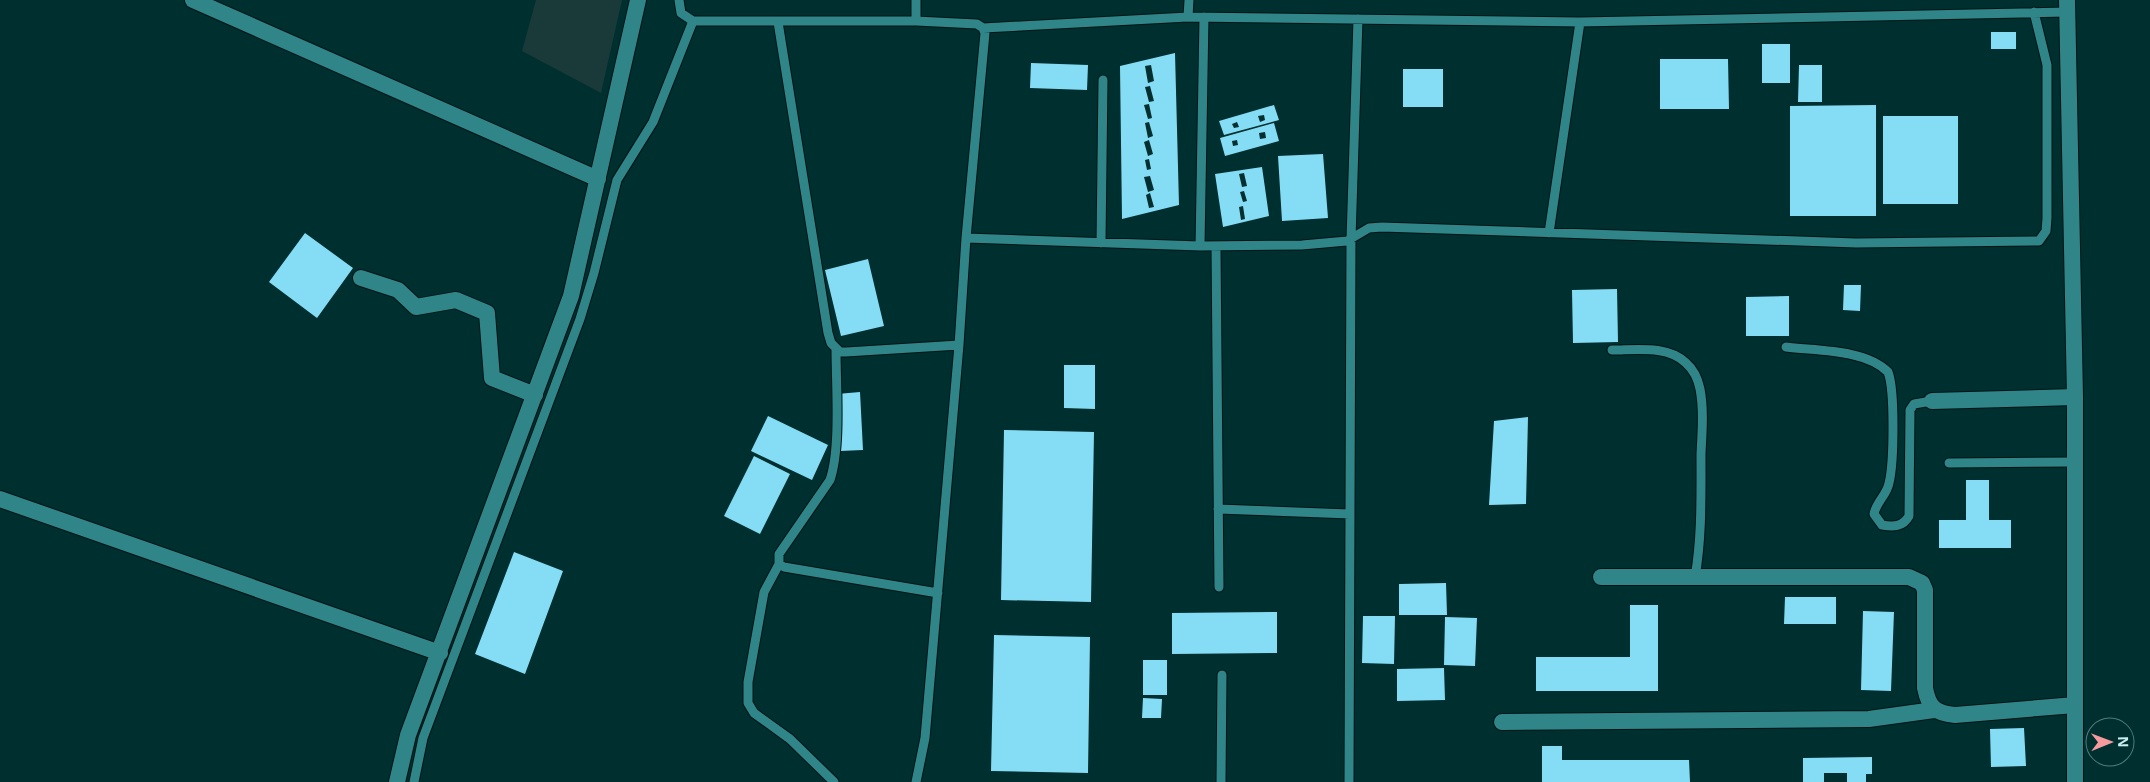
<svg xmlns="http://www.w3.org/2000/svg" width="2150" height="782" font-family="'Noto Sans',sans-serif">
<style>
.built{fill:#1a3939}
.building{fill:#85ddf5;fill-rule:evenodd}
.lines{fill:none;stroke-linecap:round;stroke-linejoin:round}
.service-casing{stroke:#001515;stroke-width:11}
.minor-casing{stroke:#001515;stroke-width:18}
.service{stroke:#2f8588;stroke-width:9}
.minor{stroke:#2f8588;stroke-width:16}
</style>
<rect width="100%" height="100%" fill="#002f30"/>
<path class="built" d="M536,0h86l-21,93 -79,-42z"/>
<path class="building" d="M1991,32h25v17h-25z
M1762,44h28v39h-28z
M1175,53l4,152 -57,14 -2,-153zM1151,65l3,16 -6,2 -3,-17zM1150,86l4,15 -5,1 -4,-15zM1149,104l3,14 -4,1 -4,-14zM1149,122l4,14 -5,2 -3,-15zM1149,140l4,14 -5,2 -4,-14zM1149,159l2,10 -4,1 -2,-10zM1150,176l4,14 -6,2 -4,-15zM1150,193l4,14 -5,1 -3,-13z
M1660,59h68l1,50h-69z
M1031,63l57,2 -1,25 -57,-2z
M1799,65h23v37h-24z
M1403,69h40v38h-40z
M1274,105l5,15 -55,15 -5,-14zM1264,115l1,5 -5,2 -2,-6zM1237,122l2,5 -5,1 -2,-4z
M1876,105v111h-86v-110z
M1883,116h75v88h-75z
M1274,123l5,18 -54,15 -5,-18zM1265,132l1,6 -6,1 -1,-6zM1237,140l1,5 -5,1 -1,-5z
M1323,154l5,64 -46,3 -4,-65z
M1262,167l7,49 -46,11 -8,-53zM1244,173l3,13 -5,1 -3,-13zM1244,191l3,10 -4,1 -3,-10zM1243,206l2,13 -4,1 -2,-13z
M305,233l48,35 -36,50 -48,-36z
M868,259l16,67 -43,10 -16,-66z
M1844,285h17l-1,26 -17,-1z
M1617,289l1,53 -45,1 -1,-53z
M1789,296v40h-43v-39z
M1064,365h31v44l-31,-1z
M860,392l3,58 -23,1 -3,-57z
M768,416l60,29 -16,35 -61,-29z
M1528,417l-2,87 -37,1 5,-84z
M1004,430l90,2 -3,170 -90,-2z
M754,456l36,18 -30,60 -36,-18z
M1966,480h23v40h22v28h-72v-28h27z
M514,552l49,19 -38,103 -50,-20z
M1446,583l1,32h-48v-31z
M1785,597h51v27h-52z
M1630,605h28v86h-122v-34h94z
M1863,611l31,1 -3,79 -30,-1z
M1277,612v41l-105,1v-41z
M1363,616h32l-1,48 -32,-1z
M1445,617l32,1 -2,48 -31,-1z
M994,635l96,2 -2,136 -97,-2z
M1143,660h24v35h-24z
M1444,668l1,32 -48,1v-32z
M1143,698l19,1 -1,19h-19z
M2024,728l2,38 -35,1 -1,-38z
M1542,746h20v14h127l1,22h-148z
M1872,757v17h-6v8h-19v-9h-23v9h-21v-24z"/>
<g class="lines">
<defs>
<path id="service" d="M679,0l2,13 12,8h223l61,3 6,4 2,5 -19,205 -7,107 -34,393 -9,44
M916,0v21
M1188,17l1,-17
M778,22l50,311 3,10 9,9h6l113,-7
M983,28l205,-11 392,5 487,-10
M1549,233l31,-211
M966,238l234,8 102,-1 45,-4 22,-13 13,-1 474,16 183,-2 7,-10 1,-13v-153l-13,-53
M1101,243l2,-163
M1200,246l4,-229
M1216,246l3,341
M1786,347c30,4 79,2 102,25 7,18 6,91 1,111 -2,12 -13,19 -15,31l8,11c11,2 21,2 27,-9l1,-106 4,-6 18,-3
M836,349c0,36 5,99 -6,131l-51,74v10l5,3 154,26
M1612,350c24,0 56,-5 74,13 8,7 12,16 14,26 4,21 2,44 1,65 0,41 1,83 -6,123
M1949,463l126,-1
M1218,509l132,5
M779,564l-15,28 -16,90v21l6,10 36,26 44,43
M414,782l9,-44 157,-419 14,-46 23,-93 36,-58 40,-101
M1221,782l1,-107
M1349,782l2,-543 7,-220"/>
<path id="minor" d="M193,0l405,179
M2067,0l8,397v385
M361,278l37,12 18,17 40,-7 31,13 5,65 43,17
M1932,401l143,-4
M0,499l440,154
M1601,577h308l13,6 3,7v98c4,20 10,25 30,27l120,-10
M1502,722l367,-3 65,-9
M397,782l11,-47 163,-439 67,-296"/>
</defs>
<use href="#service" class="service-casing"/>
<use href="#minor" class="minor-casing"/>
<use href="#service" class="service"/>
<use href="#minor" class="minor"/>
</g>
<g transform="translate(2110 742) rotate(89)"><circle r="24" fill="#002f30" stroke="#507c7c"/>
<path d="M0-4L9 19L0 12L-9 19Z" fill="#f59b9e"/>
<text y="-8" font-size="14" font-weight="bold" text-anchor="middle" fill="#c7efef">N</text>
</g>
</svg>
